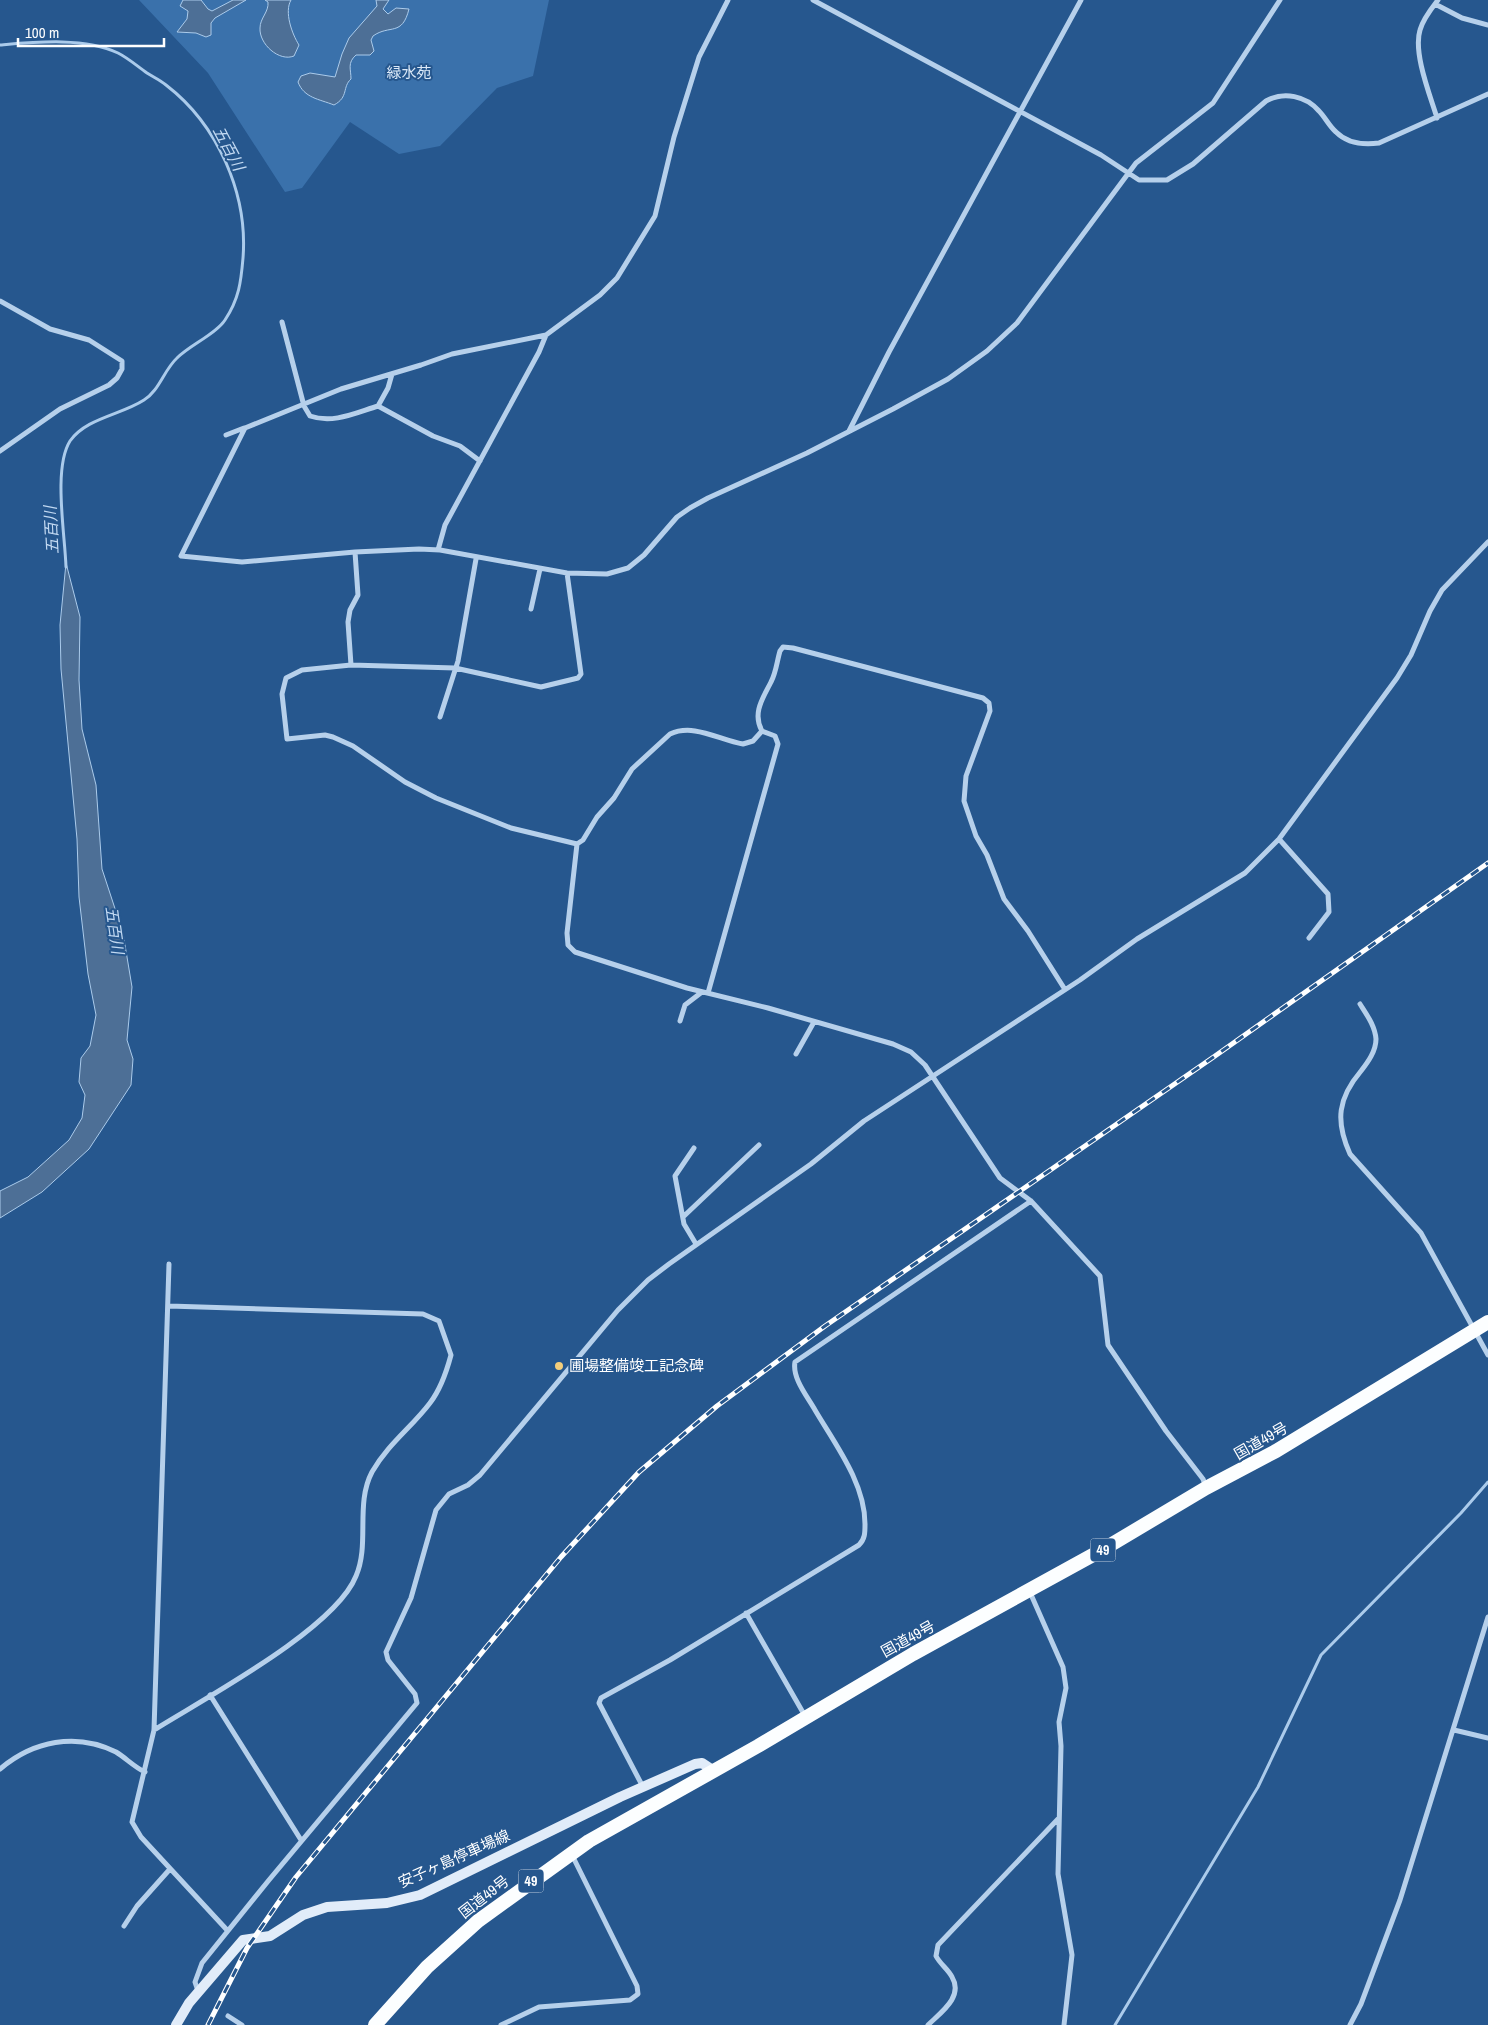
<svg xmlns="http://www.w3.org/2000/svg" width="1488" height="2025" font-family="'Archivo Narrow','Noto Sans JP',sans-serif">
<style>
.green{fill:#3a71ab}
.water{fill:#4d6f96;stroke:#abcbeb}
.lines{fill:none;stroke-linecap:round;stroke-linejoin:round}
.stream{stroke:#abcbeb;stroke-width:3}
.minor{stroke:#b6d0eb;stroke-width:5}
.secondary{stroke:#e1ecf9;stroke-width:10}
.trunk{stroke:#fcfeff;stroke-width:14}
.rail-casing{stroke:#fff;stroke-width:5}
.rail{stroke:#26578e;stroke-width:3;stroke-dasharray:9;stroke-linecap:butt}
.poi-dot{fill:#f4ce7b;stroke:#26578e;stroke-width:2}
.labels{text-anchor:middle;stroke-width:4;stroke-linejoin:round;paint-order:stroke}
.shield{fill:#26578e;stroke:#becddd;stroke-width:1}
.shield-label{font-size:14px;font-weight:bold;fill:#fff}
.park-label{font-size:15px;fill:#dbe9f8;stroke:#26578e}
.poi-label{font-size:15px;fill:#fff;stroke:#26578e;text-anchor:start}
.street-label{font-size:15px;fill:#fff;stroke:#26578e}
.water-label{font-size:16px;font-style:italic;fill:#c2d9f2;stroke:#26578e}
</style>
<rect width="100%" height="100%" fill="#26578e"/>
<path class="green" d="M139,0h410l-16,76 -36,12 -57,58 -41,8 -49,-32 -48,66 -17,4 -77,-119z"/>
<path class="water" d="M183,0h18l7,9 4,2 21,-11h13l-31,18 -4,5v12l-5,2 -10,-4 -19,-1 10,-13 1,-8 -8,-5z
M265,0h26c-7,12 1,34 8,45l-5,11c-15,6 -35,-12 -34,-28 0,-10 9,-16 8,-26z
M376,0h13l-6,9 5,5 8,-6 13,1c-7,28 -19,15 -36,27l-2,4 3,11 -4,4h-14c-9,8 -5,14 -5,24 -9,8 -2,18 -17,26 -15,-6 -30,-7 -36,-23l3,-6 9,-3 25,4 7,-23 7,-16 28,-32z
M66,563l14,54 -1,63 3,49 14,56 6,84 21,64 9,54 -5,53 6,19 -2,26 -42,64 -47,43 -42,26v-27l28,-14 41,-37 13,-22 3,-23 -6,-13 2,-24 9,-12 6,-31 -8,-41 -9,-77 -2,-58 -16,-170 -1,-44z"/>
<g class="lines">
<path class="stream" d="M0,45c35,-3 85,-8 118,8 10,5 19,13 29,20 6,4 13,7 19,12 52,40 82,109 77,173 -2,24 -4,41 -18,62 -9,14 -35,25 -48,38 -13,12 -18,33 -33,42 -23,15 -58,18 -74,41 -17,27 -5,93 -4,126
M1115,2025l143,-238 63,-132 140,-142 27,-31"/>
<path class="minor" d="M728,0l-29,57 -25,80 -19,79 -38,62 -17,17 -54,40 -94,19 -31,11 -80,24 -96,39 -64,128 61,6 113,-10 64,-3 21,1 127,23 40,1 21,-6 16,-13 33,-38 13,-9 18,-10 99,-45 86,-44 55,-30 39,-28 30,-28 119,-160 77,-60 67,-103
M813,0l288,155 38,25h28l26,-16 73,-63c18,-10 40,-5 53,10 6,6 10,15 17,21 11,11 28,13 43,11l109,-49
M1435,4l27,14 26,7
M1437,118c-7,-23 -24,-65 -17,-88 3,-11 11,-21 18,-30
M0,301l50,28 39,11 33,21v8l-5,9 -8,7 -49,24 -60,42
M282,322l22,84 6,10c23,8 45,-3 68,-10l55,30 27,10 20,15
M378,406l10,-18 4,-14
M849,431l40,-79 192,-352
M226,435l18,-7
M438,550l7,-25 94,-173 7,-17
M355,552l3,43 -8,15 -2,12 3,43 -49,5 -16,8 -4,16 5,45 38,-4 8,2 20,9 52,36 31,16 75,30 66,16 -10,89 1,12 7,7 112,36 81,20 125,36 18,8 14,13 75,113 31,23 69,75 8,69 58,86 37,48 3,8
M531,609l9,-40
M351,665l104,3 86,19 37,-9 3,-4 -14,-101
M440,717l18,-56 18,-102
M1279,839l49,55 1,18 -20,26
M577,844l6,-4 14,-23 17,-19 18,-29 38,-35c24,-11 49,6 73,10l10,-3 9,-10c-10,-18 1,-33 9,-49 5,-9 6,-21 9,-31l3,-4 10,1 190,50 6,5 1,8 -24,65 -2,25 12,35 11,19 17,44 24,32 36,57
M708,993l70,-249 -3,-8 -13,-5
M1360,1004c7,11 15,22 16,35 0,12 -8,23 -15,32 -23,27 -26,50 -11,83l71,79 67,122
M680,1021l5,-16 17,-13
M796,1054l18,-32
M694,1148l-19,28 9,48 12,20
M683,1217l76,-72
M169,1264l-15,466 -22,92 9,15 86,93
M1029,1590l34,77 3,21 -7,34 2,24 -3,128 14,81 -8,70
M746,1613l59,103
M210,1695l91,145
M154,1730c51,-32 181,-101 202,-154 14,-32 -1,-72 16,-104 17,-29 39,-44 58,-69 10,-13 17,-33 21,-48l-12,-34 -16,-7 -254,-8
M1454,1730l34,8
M0,1769c33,-28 76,-37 116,-17 10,6 18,15 29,20
M643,1787l-44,-84 2,-5 69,-38 189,-115c6,-6 6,-12 6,-21 0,-41 -30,-80 -50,-114 -8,-14 -23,-32 -20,-48l236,-161
M124,1926l13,-20 33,-37
M198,1991l-3,-9 7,-19 67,-83 148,-177 -2,-9 -27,-34 -2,-8 25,-54 25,-88 13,-16 19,-9 12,-10 138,-165 30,-30 21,-16 142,-100 53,-43 216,-141 57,-41 108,-66 34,-34 118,-161 14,-23 19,-44 12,-21 46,-48
M228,2016l14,9
M501,2025l38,-18 91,-7 8,-6 -1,-8 -65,-131
M928,2025c12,-12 36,-28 24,-48 -4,-8 -12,-13 -16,-21l2,-11 120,-126
M1350,2025l11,-21 39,-104 88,-283"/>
<path class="secondary" d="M176,2025l13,-22 54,-63 27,-4 33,-21 24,-8 60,-4 33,-8 200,-98 75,-33 7,-1 12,8"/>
<path class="trunk" d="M375,2025l52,-58 51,-46 111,-80 169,-95 155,-92 189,-104 104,-62 70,-37 212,-129"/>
<defs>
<path id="rail" d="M208,2025l39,-77 49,-71 265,-320 78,-85 78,-66 108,-80 390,-270 273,-193"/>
</defs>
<use href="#rail" class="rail-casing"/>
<use href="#rail" class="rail"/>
</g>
<circle class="poi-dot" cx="559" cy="1366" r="5"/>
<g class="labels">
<g class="shield">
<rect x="1090.5" y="1538.5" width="25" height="23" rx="4"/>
<rect x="518.5" y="1869.5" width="25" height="23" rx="4"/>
</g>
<g class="shield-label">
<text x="1103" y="1555">49</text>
<text x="531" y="1886">49</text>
</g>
<g class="park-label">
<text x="409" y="78">緑水苑</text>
</g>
<g class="poi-label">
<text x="569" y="1371">圃場整備竣工記念碑</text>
</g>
<g class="street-label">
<text transform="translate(1261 1441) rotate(-30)" y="5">国道49号</text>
<text transform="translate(908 1639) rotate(-29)" y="5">国道49号</text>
<text transform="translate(454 1859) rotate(-24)" y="5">安子ヶ島停車場線</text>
<text transform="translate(484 1897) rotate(-38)" y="5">国道49号</text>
</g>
<g class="water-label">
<text transform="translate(229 148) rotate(62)" y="6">五百川</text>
<text transform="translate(51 530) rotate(-93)" y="6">五百川</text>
<text transform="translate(115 930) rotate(82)" y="6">五百川</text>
</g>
</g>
<path d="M18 38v8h146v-8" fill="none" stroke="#ffffff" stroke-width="2.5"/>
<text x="25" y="38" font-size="15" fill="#ffffff" stroke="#26578e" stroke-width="4" paint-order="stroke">100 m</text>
</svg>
